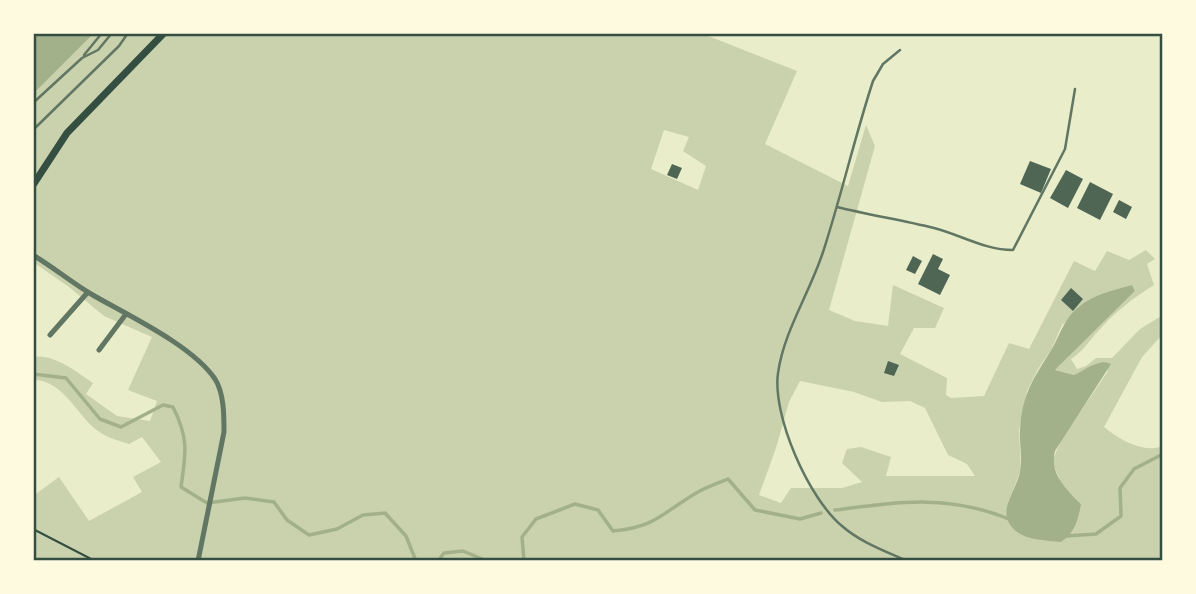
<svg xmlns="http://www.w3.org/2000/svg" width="1196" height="594" font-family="Arial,sans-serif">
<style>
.green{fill:#cad2ad;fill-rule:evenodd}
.water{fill:#a3b18a}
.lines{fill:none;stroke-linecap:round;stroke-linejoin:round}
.stream{stroke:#a3b18a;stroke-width:3.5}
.building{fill:#4f6655}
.path{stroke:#344e41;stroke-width:2}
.service{stroke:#617663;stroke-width:2.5}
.minor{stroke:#617663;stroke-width:5}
.secondary{stroke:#344e41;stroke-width:7}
.neatline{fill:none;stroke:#344e41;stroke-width:2.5}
</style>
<rect width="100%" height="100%" fill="#e9edc9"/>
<path class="green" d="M33,33h668l96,38 -32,73 83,42 18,-61 9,21 -46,164 26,11 33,5 5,-41 51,23 -9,20h-21l-14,26 47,24 -1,17 5,3 33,-2 25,-53 20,6 45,-88 21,10 12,-20 22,9 17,-10 9,9 -8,5 7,21c-19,12 -37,25 -52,42 -13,13 -15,21 -31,32l6,10 9,-3 10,-8h16l28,-29 23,-14v19l-21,23 -38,70c15,12 39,27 59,19v115h-1130v-65l26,-19 30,44 53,-29 -9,-15 28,-15 -19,-25 -13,7c-13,-4 -25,-7 -36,-17 -19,-17 -31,-47 -60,-47v-23c20,-4 44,15 60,26l-7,11 31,22 33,5 7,-20 -29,-11 24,-53 -48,-21 -35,-29 -36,-25zM664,130l25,7 -6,14 23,15 -8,24 -47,-21zM1132,285l3,6 -80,79 19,5 23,-12 11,8 -46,68 -10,22 10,24 19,19 -73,-2 13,-32 -2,-40 8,-39 11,-22 13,-19 11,-25 27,-25zM800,381l54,11 28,10 28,-1 15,7 23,47 19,9 8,12h-89l5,-19 -30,-10 -14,2 -5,14 20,19 -20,6h-51l-10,15 -22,-8 17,-47 13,-46z"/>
<path class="water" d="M33,33h61l-61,61z
M1132,285l3,6 -80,79 19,5c12,-5 24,-17 37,-11l-56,87c-6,22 11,38 26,53 -3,16 -6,29 -20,38 -18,-2 -42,-1 -52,-19 -9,-16 8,-35 11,-51 3,-14 -1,-28 0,-42 2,-35 13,-51 30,-78 13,-21 13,-36 37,-51 13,-8 31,-12 45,-16z"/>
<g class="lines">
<path class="stream" d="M33,374l33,4 34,41 21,8 42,-22 10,2c16,32 13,45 8,80l26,16 38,-5 29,4 13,18 22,15 28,-6 26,-14 22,-2 21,23 10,25
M835,510c63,-8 113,-16 174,9
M1066,536l30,-2 25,-18 -1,-28 14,-19 29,-15
M438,561l6,-8 19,-2 24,10
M524,561l-2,-24 14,-18 39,-15 23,6 15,21c44,-4 50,-19 85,-39 9,-5 20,-9 30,-13l27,31 45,9 21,-6"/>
</g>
<path class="building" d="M1030,161l21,8 -10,24 -21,-9z
M672,164l10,4 -5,11 -10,-4z
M1066,170l17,9 -15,29 -18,-10z
M1090,182l23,12 -13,26 -23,-12z
M1119,200l13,7 -6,12 -13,-7z
M933,254l10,5 -5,10 12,6 -10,20 -22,-11z
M913,256l9,5 -7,13 -9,-4z
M1071,288l12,11 -10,12 -12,-11z
M888,361l11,4 -5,11 -10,-3z"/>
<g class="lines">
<path class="path" d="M33,529l62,32"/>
<path class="service" d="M900,50l-17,14 -10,17c-18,55 -31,112 -49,168 -13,42 -40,81 -46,124 -6,43 31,126 64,153 18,16 43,25 65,35
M84,55l18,-22
M33,103l49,-45 16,-8 14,-17
M33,130l86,-84 9,-13
M837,207c32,8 65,13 97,21 27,7 51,22 79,22l52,-101 10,-60"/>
<path class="minor" d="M33,255c20,12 38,27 58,39 36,21 101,51 124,85 9,14 9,36 9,53l-26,129
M50,335l38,-43
M99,350l27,-36"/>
<path class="secondary" d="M33,185l34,-52 97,-100"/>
</g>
<rect width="1196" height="594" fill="none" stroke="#fefae0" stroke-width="70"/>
<rect x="35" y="35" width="1126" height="524" class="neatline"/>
</svg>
